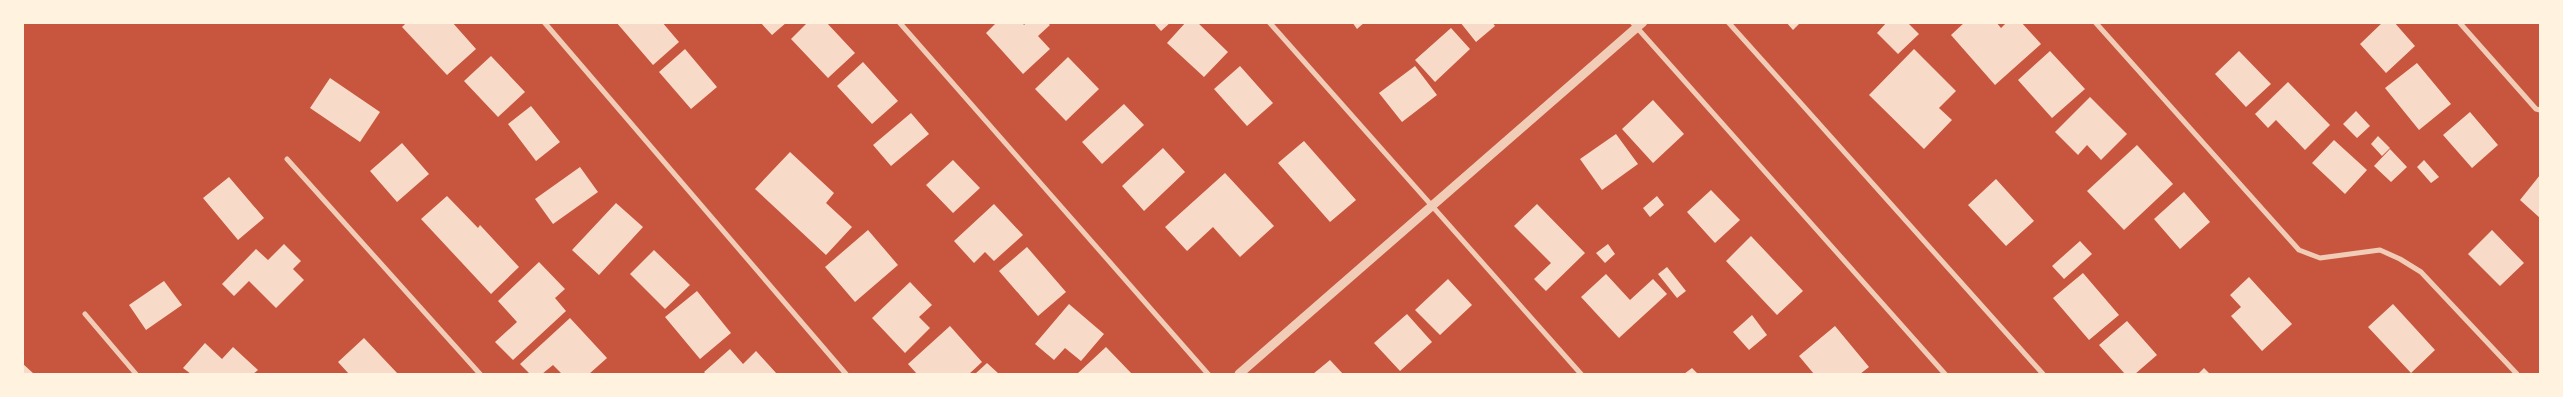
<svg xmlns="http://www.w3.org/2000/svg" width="2563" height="397" font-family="'Archivo Narrow',sans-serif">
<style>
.building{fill:#f7dbc8}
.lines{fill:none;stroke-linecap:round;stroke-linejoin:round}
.minor{stroke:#f1ccb7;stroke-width:5}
.tertiary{stroke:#f1ccb7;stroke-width:9}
</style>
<rect width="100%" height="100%" fill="#c8553d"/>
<path class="building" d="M407,22h45l24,27 -29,26 -45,-48z
M616,22h46l17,20 -26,23z
M760,22h27l-15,13z
M808,22h18l29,31 -27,25 -37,-39z
M997,22h25l2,3 3,-3h20l3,3 -12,11 12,13 -27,25 -37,-41z
M1153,22h18l-10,9z
M1186,22h11l31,30 -24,25 -37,-34z
M1352,22h13l-8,7z
M1460,22h32l3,4 -19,16z
M1786,22h15l-8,8z
M1887,22h20l12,12 -21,20 -21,-21z
M1965,22h31l5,6 6,-6h14l20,22 -46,41 -44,-50z
M2383,22h11l21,24 -29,27 -26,-29z
M1451,28l19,21 -35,33 -20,-22z
M685,49l32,38 -26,22 -32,-37z
M1914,49l42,42 -17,17 13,12 -28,29 -55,-54z
M2050,51l35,38 -33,29 -34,-38z
M2239,51l32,33 -25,23 -31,-33z
M491,56l34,36 -27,25 -34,-36z
M1068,57l31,32 -33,32 -31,-32z
M863,62l35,39 -26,23 -35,-38z
M2417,63l34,41 -32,26 -34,-42z
M1240,66l33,37 -26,23 -33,-37z
M1415,66l22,29 -35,27 -23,-29z
M330,78l50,34 -20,30 -50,-34z
M2288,82l42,43 -25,25 -29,-30 -8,8 -13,-14z
M2090,97l37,37 -26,26 -14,-15 -9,10 -23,-23z
M1653,100l31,34 -31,29 -31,-34z
M1124,104l20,21 -42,39 -20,-22z
M531,106l29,36 -24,19 -28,-37z
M2356,111l14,15 -13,12 -14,-14z
M2470,112l28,33 -26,23 -29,-33z
M911,113l18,21 -38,32 -18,-21z
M1616,134l22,30 -36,26 -22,-31z
M2378,136l12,12 -8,8 -11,-12z
M2334,140l33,30 -22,24 -33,-31z
M1304,141l52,59 -26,22 -52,-59z
M402,143l27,31 -32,28 -27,-31z
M2137,145l36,39 -49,46 -37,-39z
M1163,148l22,24 -41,39 -22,-25z
M2390,149l17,18 -16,15 -17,-16z
M790,152l44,41 -8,10 26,24 -26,28 -71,-66z
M953,160l27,28 -27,25 -27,-28z
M2424,160l15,17 -8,6 -14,-16z
M580,167l18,25 -45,32 -18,-25z
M1225,173l49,53 -34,31 -27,-30 -26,24 -22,-24z
M2540,175v43l-20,-18z
M229,177l35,41 -26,22 -35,-42z
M1996,179l38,42 -28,25 -38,-41z
M1711,190l29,30 -25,23 -28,-31z
M2184,192l26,30 -30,27 -26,-30z
M447,196l31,32 2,-3 39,42 -28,27 -70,-75z
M1657,196l7,9 -14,12 -7,-9z
M616,203l27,24 -44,48 -27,-25z
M994,204l29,31 -29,26 -9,-9 -11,11 -20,-22z
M1537,204l48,49 -39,38 -12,-12 17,-16 -37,-37z
M868,230l30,35 -43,37 -30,-35z
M2492,230l32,33 -24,23 -32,-32z
M1751,236l52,55 -26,24 -51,-54z
M2080,241l12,13 -28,25 -12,-13z
M284,244l17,17 -8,8 11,11 -28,28 -27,-27 -15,15 -12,-12 34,-35 12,11z
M1608,244l7,10 -10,9 -9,-10z
M1027,247l39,45 -28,24 -39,-45z
M654,250l36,35 -25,24 -35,-35z
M539,262l26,27 -10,9 11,13 -53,49 -18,-18 22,-20 -19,-21z
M1667,267l19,24 -9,7 -19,-24z
M2083,273l36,42 -30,25 -36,-42z
M1606,274l24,26 23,-21 14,15 -48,44 -38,-41z
M2249,277l43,47 -30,27 -31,-35 10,-9 -11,-12z
M1448,279l24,26 -32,30 -25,-25z
M164,281l18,24 -36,25 -17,-25z
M910,282l22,23 -13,12 11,11 -25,25 -33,-35z
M697,291l34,42 -31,26 -35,-42z
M1069,304l35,30 -23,27 -16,-13 -11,12 -19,-16z
M2393,304l42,46 -24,23 -43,-46z
M1407,314l25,28 -32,29 -26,-28z
M1752,315l15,20 -18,15 -16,-18z
M570,318l37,40 -18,16h-27l-9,-9 -11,9h-12l-10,-10z
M2127,321l30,34 -22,19h-10l-26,-29z
M950,326l32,36 -13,12h-52l-9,-10z
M1835,326l34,41 -9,7h-46l-15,-18z
M364,338l34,36h-49l-11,-12z
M205,343l17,16 11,-12 25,23 -5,4h-62l-8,-6z
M1106,347l26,27h-55z
M730,349l13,15 13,-13 21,23h-71l-2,-2z
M1330,360l13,14h-30z
M22,363l12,11h-12z
M987,363l12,11h-24z
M1692,368l6,6h-14z
M2204,368l6,6h-12z"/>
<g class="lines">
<path class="minor" d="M544,22l302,352
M899,22l309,352
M1269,22l312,352
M1632,22l313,352
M1728,22l315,352
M2095,22l204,228 21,8 60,-8 20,9 21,13 96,102
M2459,22l77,87 4,1
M287,159l193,215
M85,314l51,60"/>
<path class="tertiary" d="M1239,374l404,-352"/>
</g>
<rect width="2563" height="397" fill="none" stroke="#fff3e0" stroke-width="48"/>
</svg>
